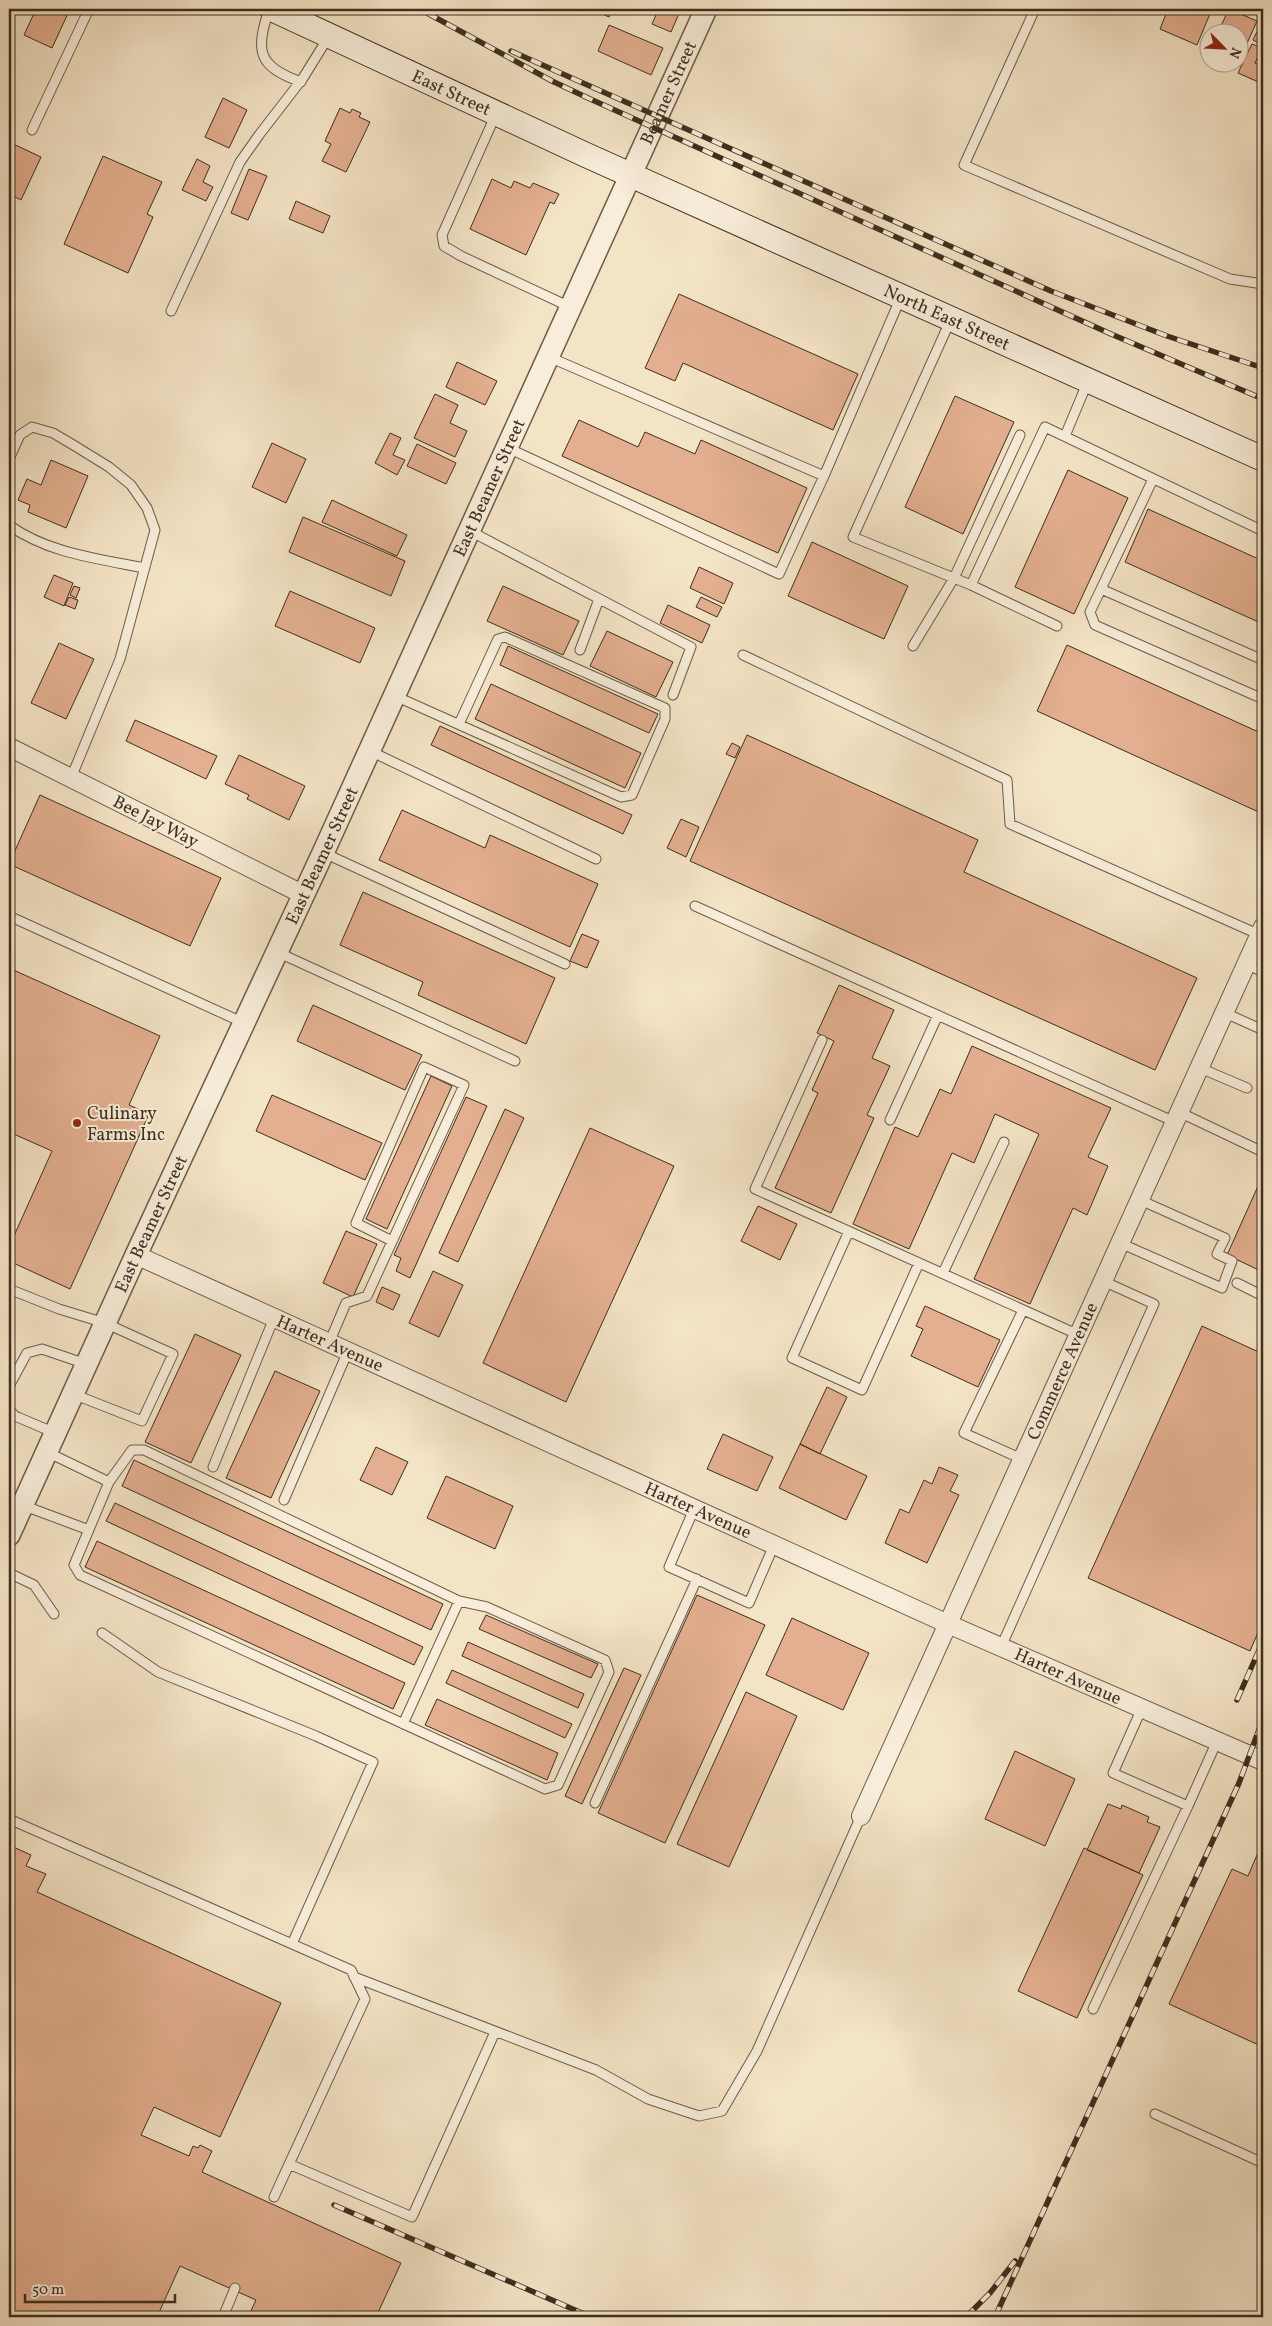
<svg xmlns="http://www.w3.org/2000/svg" width="1272" height="2326" font-family="Vollkorn,serif">
<style>
.building{fill:#e3af90;stroke:#3e2e1e}
.lines{fill:none;stroke-linecap:round;stroke-linejoin:round}
.service-casing{stroke:#6c5c48;stroke-width:11}
.minor-casing{stroke:#6c5c48;stroke-width:20}
.tertiary-casing{stroke:#6c5c48;stroke-width:24}
.secondary-casing{stroke:#3e2e1e;stroke-width:26}
.service{stroke:#f8edda;stroke-width:9}
.minor{stroke:#f8edda;stroke-width:18}
.tertiary{stroke:#f8edda;stroke-width:21}
.secondary{stroke:#f8edda;stroke-width:24}
.rail-casing{stroke:#3e2e1e;stroke-width:5.5}
.rail{stroke:#f8edda;stroke-width:4;stroke-dasharray:11;stroke-linecap:butt}
.poi-dot{fill:#8f2418;stroke:#f8edda;stroke-width:2}
.labels{text-anchor:middle;stroke-width:4;stroke-linejoin:round;paint-order:stroke}
.street-label{font-size:18px;fill:#3e2e1e;stroke:#f8edda}
.poi-label{font-size:18px;fill:#3e2e1e;stroke:#f8edda;text-anchor:start}
</style>
<rect width="100%" height="100%" fill="#f4e4c6"/>
<filter id="stains"><feTurbulence type="fractalNoise" baseFrequency=".004" numOctaves="4"/><feColorMatrix values="0 0 0 0 .2 0 0 0 0 .09 0 0 0 0 .02 0 0 0 .5 -.17"/></filter>
<radialGradient id="worn" r=".72"><stop offset=".6" stop-color="#630" stop-opacity="0"/><stop offset="1" stop-color="#630" stop-opacity=".3"/></radialGradient>
<path class="building" d="M36,9h34l-18,39 -28,-13z
M591,9h22l-4,8z
M643,9h38l-10,23 -19,-8 4,-9z
M1168,9h44l-15,36 -37,-16z
M1229,9l28,12 -17,38v-27h-22z
M1263,19v26l-10,-5z
M609,25l54,23 -12,27 -53,-24z
M1252,44l10,4 -7,15 8,4v17l-25,-11z
M223,98l24,12 -18,38 -24,-11z
M340,108l10,5 2,-4 9,4 -2,4 11,5 -24,50 -24,-11 9,-17 -6,-3z
M9,142l32,15 -20,43 -12,-6z
M103,156l59,26 -15,32 6,3 -25,56 -64,-29z
M197,159l13,7 -7,16 10,5 -7,14 -24,-11z
M249,169l18,7 -19,44 -17,-7z
M492,179l19,9 3,-7 16,7 3,-5 26,11 -5,10 -4,-2 -24,53 -56,-26z
M296,201l34,15 -7,17 -34,-14z
M679,294l179,80 -25,56 -150,-67 -8,18 -30,-13z
M457,362l40,19 -12,24 -39,-18z
M435,394l23,11 -8,18 17,8 -12,26 -41,-19z
M955,396l59,26 -51,112 -58,-27z
M579,420l59,27 7,-15 50,22 6,-14 106,48 -29,65 -216,-97z
M390,433l11,5 -8,17 12,5 -8,15 -22,-12z
M272,443l34,16 -20,44 -34,-16z
M417,444l39,19 -10,21 -39,-18z
M51,460l37,16 -22,52 -38,-16 2,-7 -12,-5 9,-21 14,6z
M1068,470l60,28 -54,116 -59,-27z
M332,500l75,35 -10,21 -75,-34z
M1148,509l115,52v63l-138,-62z
M303,517l102,44 -14,35 -102,-44z
M812,542l96,44 -24,53 -96,-43z
M699,567l34,16 -9,21 -34,-16z
M54,575l19,8 -9,23 -20,-9z
M74,586l6,2 -4,10 -6,-3z
M503,586l76,35 -16,34 -76,-34z
M290,591l85,37 -15,35 -85,-37z
M69,597l9,3 -3,9 -10,-4z
M701,597l21,10 -5,10 -21,-10z
M668,605l42,20 -8,18 -42,-20z
M607,631l66,31 -17,35 -66,-31z
M59,643l35,16 -28,60 -35,-16z
M1067,645l196,89v80l-226,-103z
M508,646l150,68 -9,19 -149,-68z
M491,684l150,69 -16,35 -150,-69z
M135,720l82,36 -11,23 -80,-38z
M440,726l192,89 -9,19 -192,-89z
M747,735l231,105 -14,32 233,106 -42,92 -465,-209z
M732,743l8,4 -5,11 -9,-4z
M239,755l66,31 -16,34 -42,-21 2,-4 -24,-11z
M40,795l181,83 -31,68 -181,-82z
M402,810l83,38 5,-13 108,49 -28,63 -191,-87z
M681,819l18,8 -13,30 -19,-9z
M363,892l192,86 -29,66 -108,-49 5,-13 -83,-37z
M582,934l17,7 -12,27 -17,-7z
M9,968l151,68 -31,69 20,9 -79,175 -61,-28v-14l43,-96 -43,-19z
M839,985l55,25 -22,48 18,8 -23,49 7,3 -43,95 -56,-25 43,-95 -6,-3 22,-49 -17,-8z
M313,1005l109,50 -17,35 -108,-49z
M972,1046l139,62 -23,49 20,9 -21,49 -14,-7 -43,96 -56,-25 65,-145 -44,-20 -21,49 -22,-10 -43,96 -56,-25 42,-97 23,10 22,-48 11,5z
M431,1076l21,10 -65,143 -21,-10z
M272,1095l110,48 -17,37 -109,-49z
M466,1097l21,9 -77,172 -14,-7 5,-13 -7,-3z
M505,1109l19,9 -66,144 -19,-9z
M590,1128l84,38 -108,236 -83,-39z
M1263,1175v97l-36,-17z
M758,1206l39,18 -17,36 -39,-19z
M346,1231l31,13 -24,53 -30,-14z
M433,1271l30,14 -24,52 -30,-14z
M382,1287l18,8 -7,15 -17,-8z
M925,1306l75,34 -22,47 -67,-31 12,-27 -7,-3z
M1202,1326l61,28v267l-13,30 -162,-73z
M195,1334l46,21 -50,108 -46,-21z
M275,1371l45,20 -49,107 -45,-20z
M827,1387l20,10 -27,57 -20,-10z
M723,1434l50,23 -16,34 -50,-22z
M800,1444l67,32 -21,44 -67,-32z
M376,1447l32,15 -16,33 -32,-15z
M134,1460l309,144 -12,26 -309,-144z
M939,1467l19,8 -8,16 9,4 -32,68 -42,-20 15,-34 9,4 15,-33 8,4z
M446,1476l67,30 -18,43 -68,-31z
M115,1503l308,144 -9,18 -308,-144z
M97,1541l308,142 -12,26 -308,-142z
M697,1595l68,30 -100,218 -67,-30z
M486,1615l112,49 -7,14 -112,-49z
M792,1618l77,35 -26,57 -77,-35z
M468,1642l116,52 -6,14 -116,-52z
M624,1668l17,7 -59,129 -17,-8z
M452,1670l120,54 -7,14 -119,-55z
M746,1692l51,24 -68,151 -52,-23z
M437,1699l121,54 -11,27 -122,-55z
M1015,1751l60,28 -30,67 -60,-27z
M1108,1804l13,5 1,-4 27,12 -2,5 13,5 -21,46 -52,-23z
M1263,1841v206l-94,-43 63,-135 16,7z
M9,1845l22,10 -5,11 20,8 -9,18 244,111 -61,134 -66,-30 -13,28 48,21 4,-10 5,2 2,-3 12,6 -10,21 199,91 -25,54h-128l8,-17 -76,-34 -23,51h-148l1,-75 -1,-1z
M1084,1848l59,27 -66,143 -59,-27z"/>
<g class="lines">
<defs>
<path id="service" d="M269,9c-13,41 -13,57 32,73
M1035,9l-71,156 266,114 33,5
M496,114l-54,121 2,11 17,10 109,51
M32,130l57,-121
M171,311l69,-149 19,-27 44,-57 26,-42
M951,319l-98,218 118,48
M549,357l275,119 77,-179
M1065,436l23,-55
M508,448l271,126 45,-98
M9,459l11,-24 12,-8 21,6 22,13 34,21 22,18 16,23 8,22 -35,129 -49,119
M1153,479l-52,110 162,71
M9,525c38,28 90,34 136,43
M470,531l221,116 -18,48
M1101,589l-11,23 5,13 168,74
M1057,626l-86,-41 74,-158 218,104
M913,646l41,-68 66,-143
M580,650l19,-51
M743,655l264,125 3,44 250,111
M395,696l226,101 11,-2 33,-76v-11l-160,-71 -7,2 -39,85
M370,751l226,108
M324,853l241,111
M695,906l480,216
M9,916l235,107
M277,952l238,109
M1247,964l16,8
M1225,1013l38,17
M822,1040l-67,149 324,146
M1200,1068l47,20
M1179,1112l84,40
M890,1120l48,-105
M849,1231l-57,127 70,32 57,-127
M1120,1243l102,45 10,-27 -15,-7 8,-16 -85,-38
M943,1273l61,-131
M1237,1283l26,13
M9,1289l50,20 46,14 68,31 -31,67 -69,-27
M329,1343l17,-40 21,-7 97,-211 -40,-18 -68,156 36,18
M9,1386l18,-33 15,-4 44,15
M9,1409l6,7 40,17
M47,1452l62,30 23,-32h12l315,151 28,6 118,53 4,12 -51,113 -13,4 -465,-214 -6,-10 35,-83
M1022,1459l-58,-26 59,-123
M213,1467l61,-149
M9,1497l13,8 67,25
M284,1500l64,-149
M694,1509l-25,58 80,36 25,-58
M9,1573l25,12 20,29
M102,1633l56,39 158,64 57,26 -81,182
M1001,1647l153,-343 -51,-23
M1142,1708l-29,65 75,33 29,-65
M403,1724l56,-123
M595,1803l102,-224
M9,1819l342,151 14,29 -91,198
M354,1977l242,93 52,29 51,17 23,-5 35,-60 104,-235
M1093,2009l95,-203
M1155,2114l108,49
M289,2164l123,53 83,-185
M223,2317l12,-29"/>
<path id="minor" d="M9,747l295,148
M136,1255l812,369 315,137
M861,1816l402,-889"/>
<g id="tertiary">
<path id="s1" d="M9,1535l127,-280 187,-402 383,-844"/>
</g>
<g id="secondary">
<path id="s2" d="M272,9l314,146 677,304"/>
</g>
</defs>
<use href="#service" class="service-casing"/>
<use href="#minor" class="minor-casing"/>
<use href="#tertiary" class="tertiary-casing"/>
<use href="#secondary" class="secondary-casing"/>
<use href="#service" class="service"/>
<use href="#minor" class="minor"/>
<use href="#tertiary" class="tertiary"/>
<use href="#secondary" class="secondary"/>
<defs>
<path id="rail" d="M427,13l125,68 36,17 523,236 152,65
M511,51l540,240 116,45 96,32
M1237,1700l26,-59
M334,2205l257,112
M966,2317l24,-24 25,-32
M995,2317l218,-477 26,-57 24,-64"/>
</defs>
<use href="#rail" class="rail-casing"/>
<use href="#rail" class="rail"/>
</g>
<circle class="poi-dot" cx="77" cy="1123" r="5"/>
<g class="labels">
<g class="street-label">
<text dy="6" stroke="none"><textPath href="#s2" startOffset="198">East Street</textPath></text>
<text dy="6" stroke="none"><textPath href="#s1" startOffset="1586">Beamer Street</textPath></text>
<text dy="6" stroke="none"><textPath href="#s2" startOffset="742">North East Street</textPath></text>
<text dy="6" stroke="none"><textPath href="#s1" startOffset="1152">East Beamer Street</textPath></text>
<text transform="translate(156 821) rotate(27)" y="6">Bee Jay Way</text>
<text dy="6" stroke="none"><textPath href="#s1" startOffset="748">East Beamer Street</textPath></text>
<text dy="6" stroke="none"><textPath href="#s1" startOffset="342">East Beamer Street</textPath></text>
<text transform="translate(330 1343) rotate(24)" y="6">Harter Avenue</text>
<text transform="translate(1062 1371) rotate(-66)" y="6">Commerce Avenue</text>
<text transform="translate(698 1510) rotate(24)" y="6">Harter Avenue</text>
<text transform="translate(1068 1676) rotate(24)" y="6">Harter Avenue</text>
</g>
<g class="poi-label">
<text x="87" y="1119">Culinary<tspan x="87" dy="21">Farms Inc</tspan></text>
</g>
</g>
<rect width="1272" height="2326" fill="none" stroke="#f4e4c6" stroke-width="30"/>
<rect x="10" y="10" width="1252" height="2306" fill="none" stroke="#3e2e1e" stroke-width="2.5"/>
<rect x="15" y="15" width="1242" height="2296" fill="none" stroke="#3e2e1e"/>
<g transform="translate(1224 48) rotate(114)"><circle r="24" fill="#f8edda" stroke="#aea18f"/>
<path d="M0-4L9 19L0 12L-9 19Z" fill="#8f2418"/>
<text y="-8" font-size="14" font-weight="bold" text-anchor="middle" fill="#3e2e1e">N</text>
</g>
<path d="M25 2294v8h150v-8" fill="none" stroke="#3e2e1e" stroke-width="2.5"/>
<text x="32" y="2294" font-size="15" fill="#3e2e1e" stroke="#f8edda" stroke-width="4" paint-order="stroke">50 m</text>
<rect width="100%" height="100%" filter="url(#stains)"/>
<rect width="100%" height="100%" fill="url(#worn)"/>
</svg>
